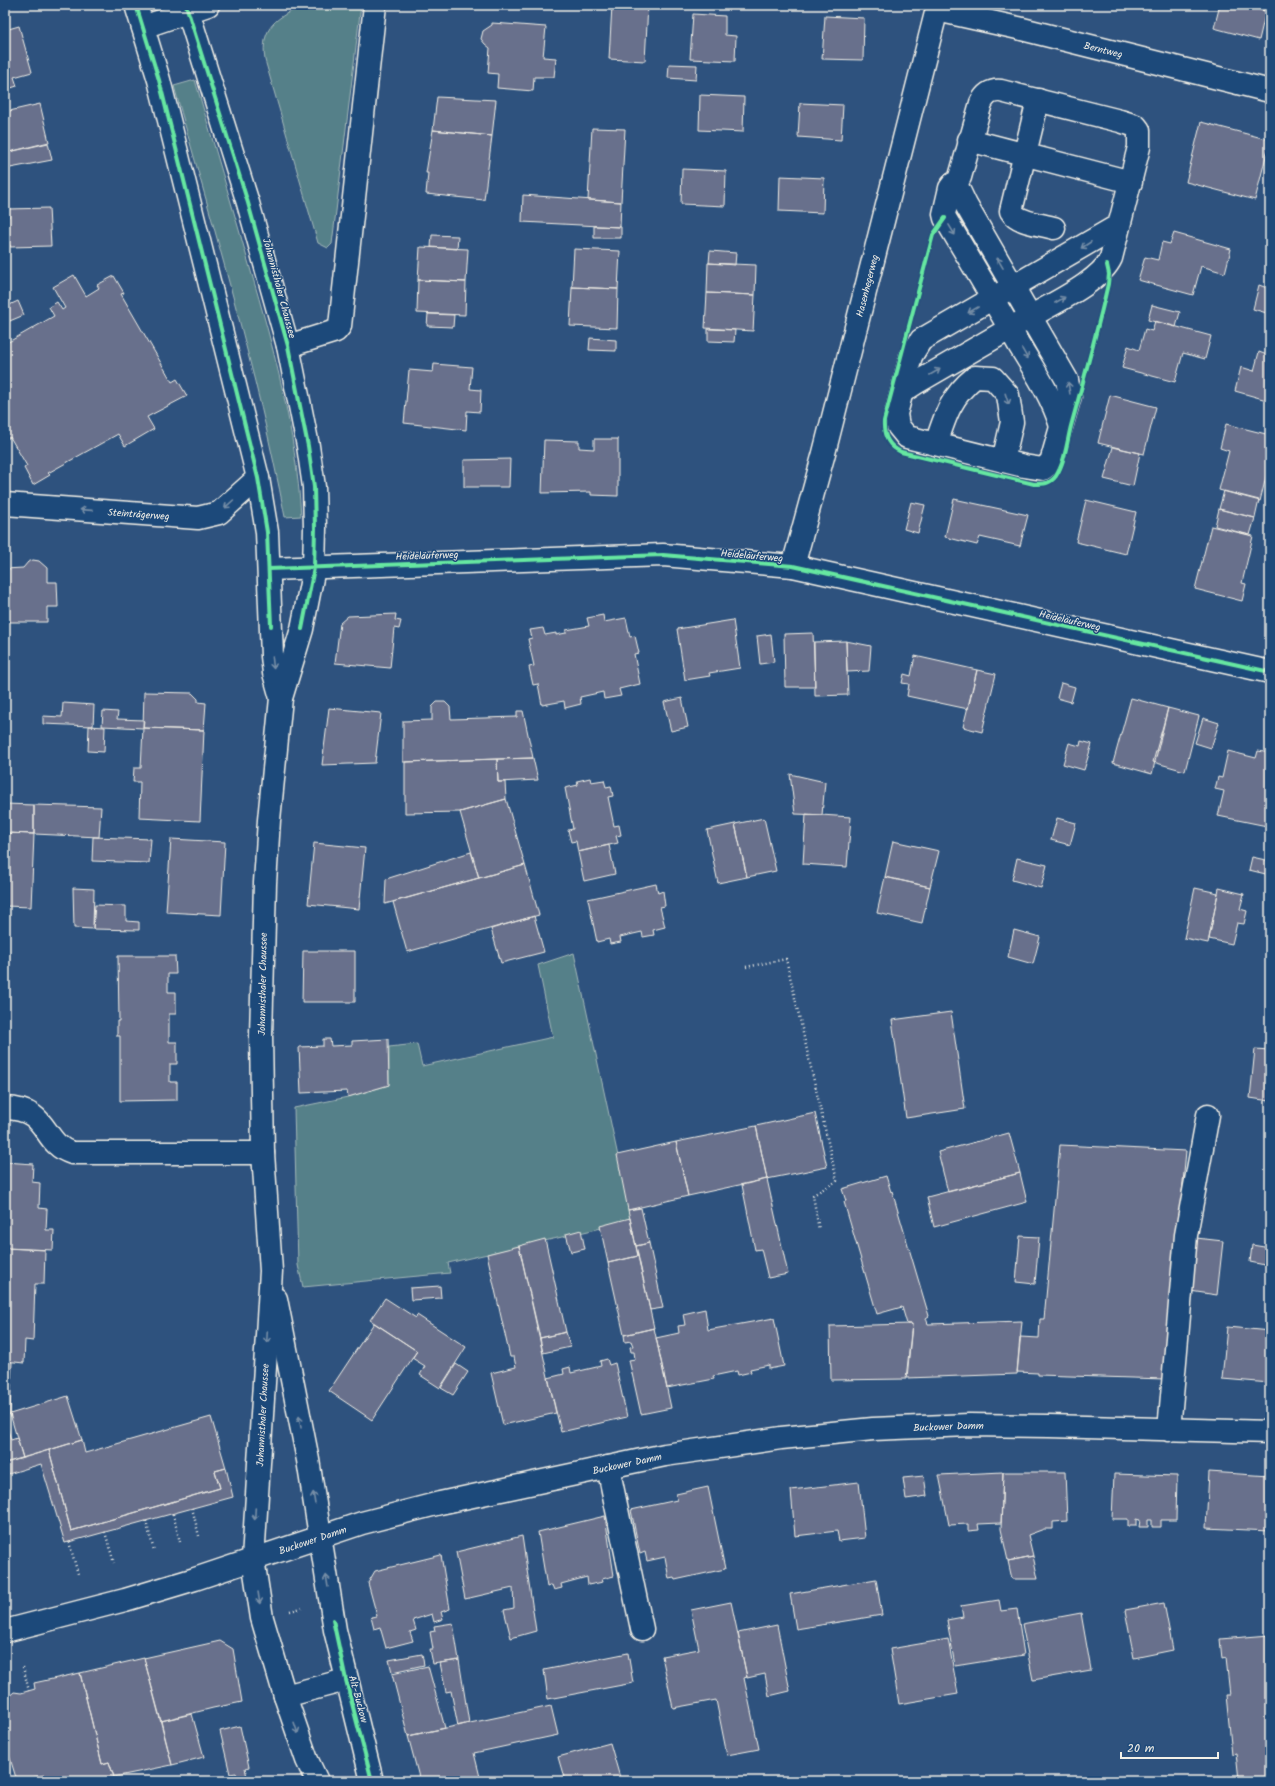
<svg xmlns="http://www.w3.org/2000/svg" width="1275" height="1786" font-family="Kalam,sans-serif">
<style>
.green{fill:#548089;stroke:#a4b8b8}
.building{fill:#68708c;stroke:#f4f1e8}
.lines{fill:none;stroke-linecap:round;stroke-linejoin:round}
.minor-casing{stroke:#f4f1e8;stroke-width:25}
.major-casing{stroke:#f4f1e8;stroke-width:25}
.path{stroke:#f4f1e8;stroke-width:2.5;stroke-dasharray:1 3;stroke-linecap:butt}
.minor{stroke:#1f4a7a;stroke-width:22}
.major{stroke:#1f4a7a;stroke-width:22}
.cycleway-casing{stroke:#1f4a7a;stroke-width:6}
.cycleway{stroke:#66e7a1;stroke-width:4}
.oneway{stroke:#748da6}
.labels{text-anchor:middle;stroke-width:3;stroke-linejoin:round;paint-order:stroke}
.street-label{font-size:10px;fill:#f4f1e8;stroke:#1f4a7a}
</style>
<rect width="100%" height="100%" fill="#2e527e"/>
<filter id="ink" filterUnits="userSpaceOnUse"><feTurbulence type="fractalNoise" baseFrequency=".025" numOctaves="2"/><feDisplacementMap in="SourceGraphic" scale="8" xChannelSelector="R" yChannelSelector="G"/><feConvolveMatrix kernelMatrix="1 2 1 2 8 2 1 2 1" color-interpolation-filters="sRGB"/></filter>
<g filter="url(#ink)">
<path class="green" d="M304,5h57l-29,239 -4,4 -10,-5 -53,-183c-5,-33 12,-43 39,-55z
M195,80c18,62 37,125 55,188 24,81 46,163 51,248l-16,1c-28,-146 -71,-288 -111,-431z
M574,953l58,268 -184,42 2,10 -147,14 -5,-22 -4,-157 54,-11 41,-12v-38l28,-3 5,22 131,-29 -15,-72z"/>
<path class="building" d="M612,5h36l-3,56 -36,-2z
M1220,5h21l25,6 -7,29 -45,-12z
M1241,5h29v3l-1,4z
M693,14l32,2v19l11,1 -1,25 -45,-2z
M825,16l39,2 -1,42 -41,-1z
M492,23l54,4 -3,30 13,1 -2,19h-20l-1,14 -36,-3 1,-14 -10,-1 2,-25 -5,-4 -4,-5 2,-8 9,-6z
M19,26l13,46 -18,5 3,9 -12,4v-60z
M669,64l28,1 -1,15 -28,-2z
M700,95l44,2 -1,35 -44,-2z
M437,97l59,3 -4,36 -59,-6z
M800,103l43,2 -2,35 -43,-3z
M40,104l9,38 -44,11v-41z
M1201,122l69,18 -15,60 -69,-18z
M592,128l33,1 -4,73 -33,-2z
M433,130l59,6 -8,64 -58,-6 2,-21h-2z
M48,143l4,17 -47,9v-16z
M682,169l44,2 -1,35 -44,-2z
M780,176l44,2 -1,35 -44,-2z
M523,195l98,7 -1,25 -98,-5z
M49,208l2,38 -41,1v-2l-5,1v-29h4l-1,-8z
M594,226l27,1v11h-27z
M1174,233l57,16 -6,24 -24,-7 -8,29 -55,-15 7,-23 13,3 4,-18 8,2z
M432,235l26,1 -1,13 -26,-2z
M420,247l48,2 -2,33 -48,-2z
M574,249l46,2 -2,38 -46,-2z
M710,251l26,2 -1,12 -26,-2z
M708,263l48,2 -1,30 -48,-2z
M74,275l12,21 13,-8 -2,-3 17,-9 10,17 -3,1 51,88 5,-3 10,17 -40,21 7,12 -29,17 -7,-12 -70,39 2,2 -17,10 -9,-17 3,-2 -17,-29 -5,3v-96l49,-28 -5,-9 8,-5 5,8 3,-2 -12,-21z
M418,280l48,2 -1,33 -48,-2z
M1259,285l11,4v25l-17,-5z
M572,287l46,2 -1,39 -47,-2z
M707,293l48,2 -2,36 -48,-3z
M18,301l6,14 -19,8v-16z
M1152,305l28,7 -4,15 -28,-7z
M428,314l26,1 -1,12 -26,-1z
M1155,321l56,15 -6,23 -22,-6 -8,29 -53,-14 6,-22 11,4 6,-21 7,2z
M708,329l27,1 -1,12 -26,-1z
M590,338l26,2v11l-27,-1z
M1270,343v58l-35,-10 6,-24 13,4 5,-19 8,3z
M434,364l38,3 -2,22 11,1 -1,22 -13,-1 -1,19 -62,-7 5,-53 24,2z
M1110,395l46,12 -12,47 -46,-11z
M1226,424l44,11v26l-10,40 -41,-11 10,-39 -9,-3z
M594,439h24v57l-27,-1v-3l-49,1 2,-53 35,1v7l15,1z
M1113,447l27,6 -7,33 -29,-7z
M510,459l-1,28h-45v-27z
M1224,491l35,9 -4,18 -36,-9z
M954,499l74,16 -8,31 -40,-9 -3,8 -32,-8z
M1086,500l50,12 -10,42 -50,-12z
M911,502l14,3 -7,28 -14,-4z
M1219,509l36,9 -5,17 -35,-9z
M1211,526l42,10 -11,47 4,1 -4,17 -47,-12z
M33,560l6,1 8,7v14h10l1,25h-11v15h-42v-53l18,-1 5,-6z
M396,614l-1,6 6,1 -2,8 -5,-1 -4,40 -55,-5 5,-40 8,-7z
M603,615l1,7 22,-4 4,19 5,-1 4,17 -5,1 6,30 -21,5 2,7 -17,3 -1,-7 -23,5 1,7 -16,4 -1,-7 -22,4 -4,-21 -5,1 -4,-18 5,-1 -6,-27 4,-1 -2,-8 13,-2 2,7 11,-2v2l10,-2v-3l23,-4 -2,-8z
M733,620l7,48 -31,5 1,3 -25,4 -8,-51z
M813,633l2,54h-30l-1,-53z
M771,634l3,28 -14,2 -3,-28z
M846,641l2,54 -33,1 -1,-54z
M846,641l25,5 -2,25 -22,1z
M915,656l62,14 -9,39 -61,-13 2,-12 -7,-1 2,-9 7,2z
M977,670l19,4 -14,58 -19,-5z
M1061,683l14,4 -4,15 -14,-4z
M144,692l48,1 6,6v3l8,1 -2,27 -61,-2z
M682,698l6,29 -17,4 -7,-29z
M1131,698l37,10 -16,66 -39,-11z
M437,702h8l5,5 1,12 66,-2v-6h6l10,47 -130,4v-41l29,-1v-13z
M63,703l31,2 -1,21 -50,-2v-8l19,1z
M329,708l52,5 -6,50 -53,2z
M1168,708l31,8 -14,55 -32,-9z
M103,711l15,1 -1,7 27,1 -1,8 -41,-2z
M1203,718l16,5 -8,25 -16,-5z
M89,726l16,1 -1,25 -16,-1z
M143,728l61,2 -4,91 -61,-3 1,-36h-7l1,-14h7z
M1081,741l11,3 -8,26 -21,-6 6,-21 11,3z
M1228,751l28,7 2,-7 12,2v58l-3,15 -49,-10 6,-25 -9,-2 3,-12 4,1z
M533,758l5,22 -40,2 -1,-23z
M497,759l1,23h7l1,17 -46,13 -55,1v-51z
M790,774l35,8 -3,33 -27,-1z
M590,778l1,4 13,-2 2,7 5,-1 2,10 -5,1 6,29 5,-1 2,10 -5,1 2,7 -40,9 -2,-11 -5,1 -3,-12 5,-1 -8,-41 13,-3 -1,-4z
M506,799l19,66 -46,13 -19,-66z
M5,804l29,1v29l-29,-1z
M34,805l67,2 -2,30 -65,-3z
M806,814l45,3 -4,50 -44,-3z
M764,818l12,53 -29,6 -12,-53z
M1057,818l19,5 -6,22 -19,-5z
M735,824l12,53 -29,6 -11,-53z
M5,833l29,1 -3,73 -26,-1z
M93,837l58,2 -2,24 -57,-2z
M171,839l54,3 -4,73 -55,-3z
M893,841l46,10 -9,36 -45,-10z
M314,843l51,5 -6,61 -51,-5z
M609,845l6,29 -31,7 -6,-29z
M471,852l8,26 -94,26 1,-25z
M1252,857l18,4v14l-21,-5z
M1017,858l30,7 -6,23 -29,-8z
M525,865l14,50 -132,37 -14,-50z
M885,877l45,10 -8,36 -45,-10z
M656,884l2,9 5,-2 2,15 -5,1 5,20 -12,3 1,5 -11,2 -1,-5 -22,5 1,5 -11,2 -1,-5 -12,3 -9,-43z
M73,888l21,1 -1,40 -19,-1z
M1195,888l23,5 -10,50 -24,-5z
M1219,888l25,6 -4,15 7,2 -3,13 -7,-1 -5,21 -23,-5z
M95,905l31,1v15l13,1v8l-46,-1z
M534,916l10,36 -43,11 -10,-34z
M1014,930l26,7 -7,27 -25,-7z
M303,951h52v51h-53z
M118,956h57l1,18h-8v18h8v22h-7v28h8v22h-7v18h7v18l-57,1v-65h-3v-15h2z
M951,1012l14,97 -59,9 -14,-98z
M323,1039h7l1,7 21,-1v-4l36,-2 1,46 -41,12 -1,-6 -46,2 -2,-46 24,-1z
M1255,1049l15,1v51l-20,-3z
M815,1113l12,54 -60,12 -11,-53z
M756,1126l11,53 -79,17 -12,-54z
M1009,1133l11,40 -72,19 -10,-40z
M676,1142l12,54 -60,14 -11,-55z
M1060,1145l126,6 -22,228 -126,-4v-2l-21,-1 3,-35 19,1 1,-19h4z
M5,1162l28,2 -1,18 8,1 -1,25 8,1 -1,21h8l-1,20 -48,-2z
M1020,1173l7,29 -93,25 -7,-30z
M886,1176l5,16 1,-1 37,125 -3,2 2,6 94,-3 -5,53 -110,4 5,-54h-5l-5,-17 -25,7 -33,-112 2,-1 -4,-12z
M767,1179l21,95 -20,4 -7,-29 -6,1 -13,-65z
M641,1208l8,35 -13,3 -8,-36z
M630,1218l8,38 -30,7 -8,-37z
M581,1230l4,19 -14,3 -5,-18z
M1020,1236l19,1 -4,47 -19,-2z
M1196,1238l27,3 -6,54 -27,-4z
M545,1239l21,93 -26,6 -21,-92z
M649,1243l14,65 -13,2 -14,-64z
M1252,1245l18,3v18l-20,-4z
M519,1246l37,167 -53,12 -12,-52 25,-6 -2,-10h-4l-23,-103z
M5,1248l40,2 -1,34h-9l-2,57 -8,-1 -1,23 -19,-2z
M638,1256l16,72 -30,7 -16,-72z
M440,1286l1,12 -30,2 -1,-12z
M385,1298l31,20 1,-3 49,32 -26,41 -20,-13 5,-9 -13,-8 5,-7 -47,-31z
M705,1309l3,21 66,-12 10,48 -15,3v-4l-19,4 1,3 -13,3 -1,-4 -24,5 1,3 -47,9 -11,-50 23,-5 -1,-7 7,-1 -2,-11z
M374,1323l43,28 -45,69 -43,-29z
M912,1324l-6,55 -75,1 -1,-54z
M1227,1327l43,4v52l-48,-4z
M654,1328l17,80 -30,6 -12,-54 6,-1 -1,-7h-3l-1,-5 3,-1 -2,-5 -6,1 -1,-7z
M566,1332l4,15 -27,6 -3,-15z
M607,1359l2,6 6,-2 12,54 -66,15 -13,-54 16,-4 -1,-5 7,-2 1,6 30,-7 -1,-5z
M5,1361l7,1 -2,52 -5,2z
M456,1364l12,8 -15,23 -12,-7z
M68,1396l14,44 -59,18 -13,-44z
M211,1417l15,51 -11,3 5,17 -149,43 -22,-81 33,-10 3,13z
M5,1420l6,20 6,-2 6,20 -18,5z
M49,1450l22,81 149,-43 -5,-17 11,-3 7,29 -168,46 -24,-79 -36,11v-12z
M1003,1472h62l2,49 -14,1v7h-9l-16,6 5,21 -25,5 -7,-32z
M1003,1472l-2,51 -23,1 1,6 -11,1v-7l-19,1 -10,-50z
M1209,1472l61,4v55l-64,-3z
M1114,1474l63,2 -1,44h-15v7h-9v-7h-4v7h-9l1,-7 -4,-1v7h-8v-7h-16z
M924,1476l3,20 -21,3 -3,-21z
M859,1482l6,56 -26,3 -2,-10 -42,5 -4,-46z
M708,1487l17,82 -50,11 -1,-2 -5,1 -4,-22 -18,4 -2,-9 -5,2 -9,-44 46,-10 -1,-6z
M605,1516l9,60 -12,3 1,3 -15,3 -1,-8 -26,7 1,4 -8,2 -2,-5 -5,2 -9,-55z
M522,1536l14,95 -25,7 -7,-28 10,-2 -1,-20 -48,11 -9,-47z
M441,1555l9,54 -9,3 2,7 -9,3 -2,-8 -19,6 3,10 -6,2 3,9 -27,7 -6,-21 -6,2 -3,-12 6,-1 -9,-33 7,-12z
M1033,1556l5,23h-26l-4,-18z
M876,1579l6,36 -86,14 -6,-35z
M999,1600l2,11 16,-2 7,46 -69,11 -8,-46 16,-3 -2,-11z
M731,1602l16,75 -3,1 15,71 -32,6 -11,-55 -43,8 -11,-52 37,-7 -8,-39z
M1164,1603l9,47 -39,8 -9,-48z
M1081,1613l10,57 -58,10 -11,-56z
M453,1623l6,37 -26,4 -3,-15h3l-3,-17 5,-1 -1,-5z
M777,1625l13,66 -21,5 -4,-22 -18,4 -9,-45z
M1270,1635v146h-31l-3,-28 -4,1 -6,-59h4l-4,-37 -4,1 -2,-20z
M948,1639l10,55 -59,10 -9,-55z
M220,1641l13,8 9,53 -29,6 -52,13 -17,-63z
M628,1653l5,30 -85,16 -4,-29z
M422,1654l2,11 -32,7 -3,-12z
M144,1658l28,107 -58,12 -5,-15 -7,2 -22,-91z
M459,1660l10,63 -11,3 -7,-35 -5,1 -6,-29z
M428,1666l17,62 -37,8 -16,-62z
M80,1673l22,91 7,-2 5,15 -17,4h-51l-2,-6 -27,6 -12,-39v-31l3,-1 -1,-12 7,-6 7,1 14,-4 -1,-6z
M551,1706l7,29 -84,18 7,28h-61l-12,-45z
M192,1714l12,43 -32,8 -11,-44z
M240,1726l9,41 -4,1 3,13h-10l-2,-8 -6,1 -10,-43z
M610,1743l11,38h-56l-7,-24z"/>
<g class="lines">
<defs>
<g id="minor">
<path id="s1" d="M937,10l81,18 252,63"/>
<path d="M143,27l65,-22"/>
<path d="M1038,100l-27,111c7,12 30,13 43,17"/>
<path d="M969,140l162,42"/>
<path d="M956,184l10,21 101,175 3,16 -19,66 -8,7 -19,-3 -117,-29 -9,-11 -2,-12 15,-58 10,-16 198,-115"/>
<path d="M288,346l48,-15 4,-5 35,-321"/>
<path d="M902,392l14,-9c38,-22 76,-44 114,-66 23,-14 70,-35 81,-59l28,-111v-17l-3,-4 -16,-5 -119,-30c-10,-1 -16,4 -20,12l-21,74 -4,7h-3l-3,4 -6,26 1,4c25,42 50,84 74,127 16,26 33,52 42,81"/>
<path d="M936,444c9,-28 15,-48 39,-67l18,1 15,17 4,27 -9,39"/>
<path id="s2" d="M5,504l193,14 21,-5 39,-35"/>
<path id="s3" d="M793,566l31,-113 114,-448"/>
<path d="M269,569l394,-14 130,11 477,106"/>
<path d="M5,1108c46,1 35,35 67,45h191"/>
<path d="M1169,1430l17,-195 22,-120"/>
<path d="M608,1467l34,162"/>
<path d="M285,1696l61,-16"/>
</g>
<g id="major">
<path d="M136,5l23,75 99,398 9,54 5,124 2,17 7,25"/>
<path d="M186,5l62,198 40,143 20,100 6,41 1,41 -1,40 -12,61 -21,69 -12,122 -4,63 -4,153 2,117 8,118 -18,288 9,59 23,78 22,64 10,21"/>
<path d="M276,1299l32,161 27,170 37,151"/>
<path id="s4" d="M5,1631l120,-31 70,-21 167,-56 78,-20 225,-48 116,-17 92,-9 96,-4 80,1 221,6"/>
</g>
</defs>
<use href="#minor" class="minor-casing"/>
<use href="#major" class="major-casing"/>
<path class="path" d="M746,967l40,-8 51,222 -24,14 6,35
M192,1508l7,28
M173,1514l7,28
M146,1521l8,30
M105,1532l9,31
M69,1542l9,32
M290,1611l12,-3
M23,1667l6,24"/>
<use href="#minor" class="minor"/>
<use href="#major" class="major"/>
<defs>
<path id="cycleway" d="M136,5l23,75 99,398 9,54 4,94
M186,5l62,198 40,143 20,100 6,41 1,41 -1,40 -12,61
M945,218l-12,17 -49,186c-1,15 4,25 17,31l133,32c10,0 16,0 22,-8 9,-14 11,-34 15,-50 13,-47 26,-94 37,-142l1,-10 -2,-9
M269,569l394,-14 130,11 477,106
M333,1620l13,60 26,101"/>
</defs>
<use href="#cycleway" class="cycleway-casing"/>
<use href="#cycleway" class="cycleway"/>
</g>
<defs><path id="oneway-shaft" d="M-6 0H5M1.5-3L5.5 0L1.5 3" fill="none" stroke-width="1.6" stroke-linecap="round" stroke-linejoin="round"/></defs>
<g class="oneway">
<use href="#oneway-shaft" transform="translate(952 230) rotate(59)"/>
<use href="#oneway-shaft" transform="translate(1086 245) rotate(147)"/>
<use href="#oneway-shaft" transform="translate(1000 263) rotate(-120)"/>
<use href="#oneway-shaft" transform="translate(1060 300) rotate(-30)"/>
<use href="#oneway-shaft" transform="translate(973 310) rotate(150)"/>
<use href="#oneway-shaft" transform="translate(1025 354) rotate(60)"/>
<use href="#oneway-shaft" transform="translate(935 372) rotate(-30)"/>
<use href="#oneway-shaft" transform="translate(1069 388) rotate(-99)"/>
<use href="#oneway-shaft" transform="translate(1007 399) rotate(72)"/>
<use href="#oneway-shaft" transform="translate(229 504) rotate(138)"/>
<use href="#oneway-shaft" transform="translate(86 510) rotate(-176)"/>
<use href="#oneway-shaft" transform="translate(273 663) rotate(84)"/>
<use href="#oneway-shaft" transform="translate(267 1337) rotate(93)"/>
<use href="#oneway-shaft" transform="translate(300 1422) rotate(-100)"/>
<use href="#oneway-shaft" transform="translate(314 1498) rotate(-99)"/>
<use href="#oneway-shaft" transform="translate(255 1514) rotate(93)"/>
<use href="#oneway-shaft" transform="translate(327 1581) rotate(-99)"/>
<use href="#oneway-shaft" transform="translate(259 1598) rotate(81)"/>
<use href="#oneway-shaft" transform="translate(296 1728) rotate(71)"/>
</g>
</g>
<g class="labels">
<g class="street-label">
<text dy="4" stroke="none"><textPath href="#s1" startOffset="171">Berntweg</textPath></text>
<text dy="4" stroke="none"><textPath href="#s3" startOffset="290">Hasenhegerweg</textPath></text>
<text transform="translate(280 288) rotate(75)" y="4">Johannisthaler Chaussee</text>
<text dy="4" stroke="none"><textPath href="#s2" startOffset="134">Steinträgerweg</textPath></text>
<text transform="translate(427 555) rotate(-2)" y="4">Heideläuferweg</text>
<text transform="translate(752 555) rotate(5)" y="4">Heideläuferweg</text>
<text transform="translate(1070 620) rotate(13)" y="4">Heideläuferweg</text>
<text transform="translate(262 984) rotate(-89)" y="4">Johannisthaler Chaussee</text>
<text transform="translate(262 1415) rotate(-87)" y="4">Johannisthaler Chaussee</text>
<text dy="4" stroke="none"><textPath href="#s4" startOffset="969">Buckower Damm</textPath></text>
<text dy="4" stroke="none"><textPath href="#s4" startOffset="645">Buckower Damm</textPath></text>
<text dy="4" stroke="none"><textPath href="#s4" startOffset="321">Buckower Damm</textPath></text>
<text transform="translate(359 1699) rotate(75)" y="4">Alt-Buckow</text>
</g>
</g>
<rect width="1275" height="1786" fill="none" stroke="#1f4a7a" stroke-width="20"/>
<rect x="10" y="10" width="1255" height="1766" fill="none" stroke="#f4f1e8" stroke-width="1.5" filter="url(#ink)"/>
<path d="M1121 1752v6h97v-6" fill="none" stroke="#f4f1e8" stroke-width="2"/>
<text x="1127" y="1752" font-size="12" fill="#f4f1e8" stroke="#1f4a7a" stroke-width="3" paint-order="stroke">20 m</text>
</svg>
